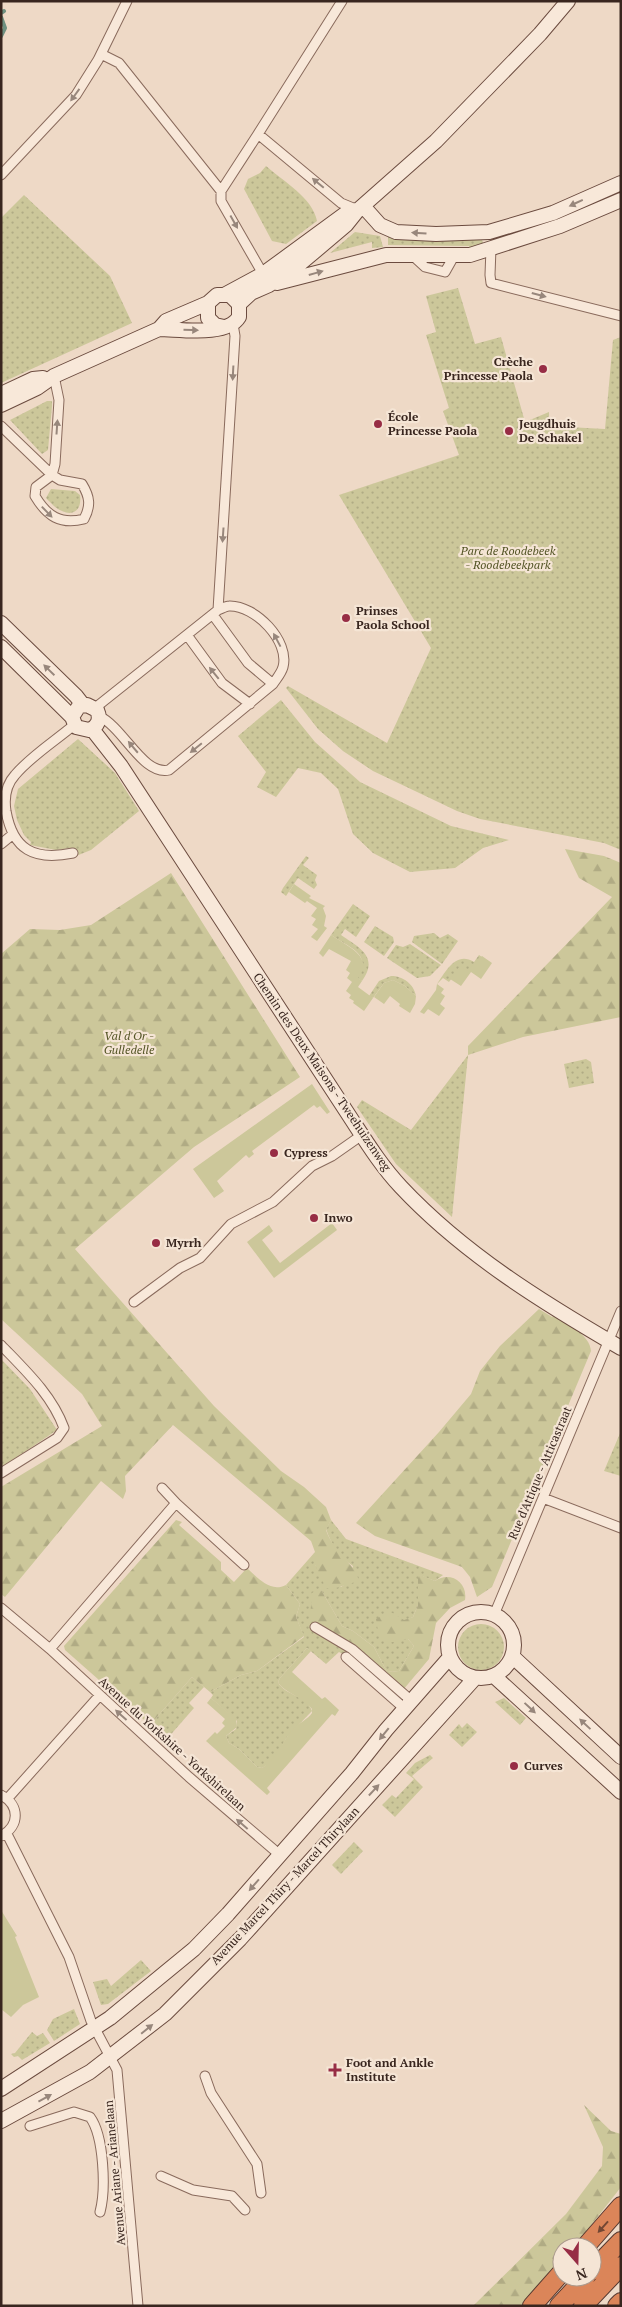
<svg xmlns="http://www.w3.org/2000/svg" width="622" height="2307" font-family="'PT Serif',serif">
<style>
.grass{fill:url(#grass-dots)}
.forest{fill:url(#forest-firs)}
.garden{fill:#ccc79a}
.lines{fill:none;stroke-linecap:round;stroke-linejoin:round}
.stream{stroke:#6e9080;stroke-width:4}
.street-casing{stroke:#896a5c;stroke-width:11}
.secondary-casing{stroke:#6b4b3f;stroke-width:16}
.highway-casing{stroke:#573930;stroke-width:20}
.street{stroke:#f8e8d9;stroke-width:9}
.secondary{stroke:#f8e8d9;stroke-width:14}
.highway{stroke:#db8559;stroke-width:18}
.oneway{fill:#98877c}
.oneway2{fill:#724733}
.poi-dot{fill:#972d45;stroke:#f5e5d5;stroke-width:2}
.labels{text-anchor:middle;stroke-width:4.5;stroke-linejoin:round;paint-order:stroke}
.poi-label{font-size:12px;font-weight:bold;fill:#39261f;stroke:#f5e5d5;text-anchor:start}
.park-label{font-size:12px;font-style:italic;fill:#545526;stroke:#f5e5d5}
.street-label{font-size:12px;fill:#39261f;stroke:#f5e5d5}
</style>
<defs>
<pattern id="grass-dots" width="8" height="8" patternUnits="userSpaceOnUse" patternTransform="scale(1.25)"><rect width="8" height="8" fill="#ccc79a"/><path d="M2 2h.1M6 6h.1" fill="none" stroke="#b0ab84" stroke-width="1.8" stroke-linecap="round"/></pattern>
<pattern id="forest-firs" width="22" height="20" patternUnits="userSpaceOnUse" patternTransform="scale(1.25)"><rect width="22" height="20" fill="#ccc79a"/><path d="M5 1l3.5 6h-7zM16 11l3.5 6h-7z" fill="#b0ab84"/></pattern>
</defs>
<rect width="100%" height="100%" fill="#eed9c6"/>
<path class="grass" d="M266,166c17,15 47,32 51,55l-31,23 -14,-3 -28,-52 4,-10 12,-6z
M24,195l86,81 22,47 -131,60v-165z
M355,232l25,4 3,11 -11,1v-6l-42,11z
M388,234l94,5 1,5 -14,4v-2l-81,-1z
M458,288l17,56 26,-7 24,85 24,-10v14l56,3 8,-89 8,-3v513l-17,-7 -124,-24 -23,-8 -84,-40 -30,-20 -25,-22 -32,-41 2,-2 99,57 44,-95 -92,-153 120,-40 -16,-44 6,-3 -23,-73 10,-3 -10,-36z
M47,401h5v5l-4,44 -6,4 -32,-34z
M51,489l24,2 5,4c2,13 -5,22 -18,16 -6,-2 -12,-9 -16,-13z
M281,700l34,42 45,40 91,44 58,14 -26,8 -28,20 -45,4 -37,-19 -20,-19 -15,-45 -17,-16 -23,-5 -22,29 -19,-10 9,-15 -28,-36z
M78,739l37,34 24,38 -48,39 -15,6 -6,-8 -14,2 -26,-5 1,-3 -7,-7 -7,-15 -3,-14 4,-17z
M306,856l3,2 -6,7 14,10 -2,5 2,5 -3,4 -16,-11 -12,18 -5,-4 2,-4z
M353,904l17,12 -14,21 -11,-8 -4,6c19,13 38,22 21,46l-5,-3c16,-24 -7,-30 -26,-43z
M375,926l18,11 1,5 -10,14 -20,-14z
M434,933l6,5 8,-4 10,7 -16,23 -30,-22 2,-6z
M410,944l31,21 -11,11 -13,2 -30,-20 9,-13 7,2z
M479,955l3,2 -15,15 -7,-5 -11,15 -6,-4 -6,6c9,-13 19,-33 37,-22z
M391,976c12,0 23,8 25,20l-11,-10 -12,-6 -9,3 -11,15 -4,-2 10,-15z
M468,1055l-16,162 -56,-53 -39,-57 5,-7 49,30z
M586,1059l5,3 3,21 -25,5 -5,-24z
M1,1359l29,30 27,41 -56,38z
M621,1431v45l-17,-5z
M331,1520l15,19 97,36 -8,6 -16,-6 -1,30 -5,12 -9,4 4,18 6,7 -15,25 -12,1 -13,-25 -21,-16 -11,-5 -22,-38 29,61 -5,6 -5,-3 -13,12 -19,-16 -27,30 -2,4c7,14 29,13 34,29l-25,26 -14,24 -11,7 -5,-1 -18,-18 -10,-6 -3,-7 10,-7 1,-8 -26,-23 2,-3 -3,-3 31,-17 16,-4 47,-34 -8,-20 4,-13 -14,-19 29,-33v13l26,22 7,-5 5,-16c-14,-9 -22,-22 -27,-37z
M458 1647a23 23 0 1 1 46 0a23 23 0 1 1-46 0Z
M192,1677l12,10 -15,16 5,5 -28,32 -16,-15z
M504,1698l22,20 -6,7 -25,-23z
M467,1723l10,9 -15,15 -13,-12 10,-11 3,4z
M430,1755l3,3 -21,18 11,11 -28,30 -13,-12 10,-10 4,3 18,-19 -8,-6 9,-10z
M354,1842l9,9 -22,23 -9,-9z
M141,1960l10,11 -43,33 -7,1 -8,-23 14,-3 4,7z
M74,2009l6,15 -26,17 -7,-11 6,-11z
M32,2032l5,4 6,-3 7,10 -28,17 -4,-4 -4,1 -3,-3 4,-1z"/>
<path class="forest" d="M565,849l39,7 17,7v154l-98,20 -55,18v-9l144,-149 -33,-19z
M171,873l129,204 -106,70 -119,102 139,157 67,65 23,16 22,20 5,13 -5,10c7,22 31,35 33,52 -12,0 -22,9 -33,6l-11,-23v-13l-4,-11 -138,-116 -48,51 1,15 -3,8 -22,-18 -96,116 -4,-3v-107l101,-61 -20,-32 -81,-75v-365l29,-25 30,1 31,-5z
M539,1309l13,8 1,-1c14,9 37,18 38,35l-99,236 -15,10 -7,-20 -8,-10 -87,-31 -19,-13 83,-91 32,-38 9,-23 20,-25z
M176,1520l6,2 -3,3 42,37v8l13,12 13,-14c11,10 23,25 39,17l14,19 -4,13 8,19 -47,35 -16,4 -31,17 -18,-15 -42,48 -85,-75 -1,-4z
M418,1574l17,7c14,-10 33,0 30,19l-15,8 -14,15 -7,36 -26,31 -87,-64 -6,-9 2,-24 8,-5 22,38 11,5 21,16 13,25 12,-1 15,-25 -6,-7 -20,4 -10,-12 -2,-12 13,-8 15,9 9,-3 5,-12z
M584,2105l27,26 10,3v53l-47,60h-12v13l-41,46h-48l93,-92 36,-48 1,-19z"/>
<path class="garden" d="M294,884l17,12 -2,2 16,8 -2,2 3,8 -2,10 3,2 -10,13 -6,-4 7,-8 -6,-4 4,-6 -5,-3 6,-8 -10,-7 -2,2 -16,-11z
M331,935c16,11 44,22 27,43l4,3 -4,6 15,11 -9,13 -11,-8 1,-2 -5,-3 2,-3 -5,-4 6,-9 -5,-4 3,-5 -4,-3 5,-9 -22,-12 -6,8 -4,-4z
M482,956l10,7 -11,16 -10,-7 -10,14 -11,-7 10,-13 7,5z
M393,980l12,6 11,10 -1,8 -5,9 -11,-7 1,-2 -10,-8 -6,8 -10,-7 10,-14z
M437,984l7,5 -3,4 4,3 -5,8 5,4 -6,8 -11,-7 -4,5 -4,-2 16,-22z
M312,1084l18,28 -3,2 -7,-8 -3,2 -3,-3 -62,46 2,3 -5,4 -3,-3 -29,26 7,10 -10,7 -21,-29z
M332,1223l5,7 -63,48 -27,-36 22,-17 4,6 -11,9 18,23z
M307,1648l4,3 -19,21 30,27 3,-2 14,13 -4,6 -3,-2 -65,74 3,4 -3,3 -61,-54 9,-9 2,2 8,-8 -3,-3 3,-4 -18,-16 4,-5 25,21 1,8 -11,9 3,7 10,6 18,18 5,1c16,-10 19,-26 32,-40 5,-5 14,-9 18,-15v-4c-9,-12 -29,-17 -34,-27l2,-4z
M1,1910l16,26 -2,1 24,60 -16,8 -12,12 -10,-8z"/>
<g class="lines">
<path class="stream" d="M1,13l3,-2
M1,17l4,11 -4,8"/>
<defs>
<path id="street" d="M101,54l18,9 102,128
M258,134l84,-133
M1,175l75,-80 22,-35 29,-59
M491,248l-1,27 1,8 130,33
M413,256l12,11 20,5 9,-16
M263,274l-42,-73v-10l37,-57 83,69 17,7
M1,426l51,49 8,5 22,4c8,13 9,22 2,35 -24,6 -37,-3 -49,-23l1,-9 16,-12 3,-11 4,-64 -5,-24
M218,610l17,-274 -2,-12
M213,615l35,48 25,21
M187,635l35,48 28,21
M95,708l123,-98c3,-1 8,-4 11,-4 26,-1 61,35 54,61 -2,7 -7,12 -10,17l-104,86c-26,6 -45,-42 -70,-54
M1,844l11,-9
M73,853c-39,8 -60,-3 -67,-42 -2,-13 0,-26 9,-36 16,-19 40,-34 59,-50
M134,1302l46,-34 20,-10 31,-34 42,-22 39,-36 20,-10 30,-21
M1,1345c24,25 51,50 63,83l-7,10 -56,35
M162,1488l14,15
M543,1498l78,30
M1,1608l49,41 139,128 91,78
M494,1615l127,-304
M315,1627l37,22 55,48
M50,1649l126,-146 68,62
M346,1657l59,52
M1,1795c19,10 19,31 0,41
M8,1798l92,-103
M7,1834l62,123 22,64 26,49 21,236
M205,2076l6,17 46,71 4,29
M30,2126l44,-14 16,5c14,19 16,72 10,95
M161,2176l32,14 39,6 13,14"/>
<path id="secondary" d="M363,206l17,19 16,7 40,2 53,-2 64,-19 68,-30
M277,283l109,-28h84l90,-29 61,-26
M226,294l37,-20 82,-60 12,-4
M208,303v15l7,7 9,2
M239,304l12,-11 18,-8 32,-22 45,-38 12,-15 78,-69 104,-107 28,-33
M1,394l32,-15 10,-1
M1,405l36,-17 17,-12 105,-47 7,-8 42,-18 9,-8h13l9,9v13c-12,20 -60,12 -80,12
M1,623l75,73 7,9
M1,647l71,70 4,10 13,3c9,-3 12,-11 8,-20l-10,-5 -8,1 -7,11
M92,729l29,37 231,354c15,23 30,47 49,67 63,67 141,115 220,161
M448 1645a33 33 0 1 1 66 0a33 33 0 1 1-66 0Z
M512,1656l109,101
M494,1676l127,116
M1,2089l109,-71 84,-69 34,-35 124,-141 34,-43 64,-73
M1,2121l89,-49 75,-58 75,-75 235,-261"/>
<path id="highway" d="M585,2247l36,-41
M592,2271l29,-30
M532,2306l30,-34
M559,2306l27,-29
M583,2306l38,-40
M617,2306l4,-4"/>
</defs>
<use href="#street" class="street-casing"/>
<use href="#secondary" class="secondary-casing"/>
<use href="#highway" class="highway-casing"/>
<use href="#street" class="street"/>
<use href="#secondary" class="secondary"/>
<use href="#highway" class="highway"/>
</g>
<defs><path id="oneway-solid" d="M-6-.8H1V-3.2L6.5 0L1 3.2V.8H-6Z" transform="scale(1.25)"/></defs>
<g class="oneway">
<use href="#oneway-solid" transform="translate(75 95) rotate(126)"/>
<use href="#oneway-solid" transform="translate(318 183) rotate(-140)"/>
<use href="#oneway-solid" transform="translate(576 203) rotate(155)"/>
<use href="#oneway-solid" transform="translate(234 222) rotate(61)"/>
<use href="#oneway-solid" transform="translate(419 233) rotate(-176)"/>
<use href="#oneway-solid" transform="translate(316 273) rotate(-16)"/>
<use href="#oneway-solid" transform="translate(539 295) rotate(15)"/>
<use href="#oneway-solid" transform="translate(191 330) rotate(1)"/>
<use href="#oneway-solid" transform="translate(233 373) rotate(93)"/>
<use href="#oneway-solid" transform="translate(57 427) rotate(-86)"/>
<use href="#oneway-solid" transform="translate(47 512) rotate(46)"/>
<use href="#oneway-solid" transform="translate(223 535) rotate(94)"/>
<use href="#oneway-solid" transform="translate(277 640) rotate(-118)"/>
<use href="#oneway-solid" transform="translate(49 670) rotate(-136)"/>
<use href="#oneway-solid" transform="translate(214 673) rotate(-129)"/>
<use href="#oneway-solid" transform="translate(133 747) rotate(-130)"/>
<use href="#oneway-solid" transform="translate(196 748) rotate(141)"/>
<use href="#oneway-solid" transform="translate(530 1708) rotate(43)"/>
<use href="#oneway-solid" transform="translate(121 1715) rotate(-138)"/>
<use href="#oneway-solid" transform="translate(585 1724) rotate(-137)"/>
<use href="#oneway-solid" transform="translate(384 1734) rotate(129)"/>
<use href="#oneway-solid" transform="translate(374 1790) rotate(-47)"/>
<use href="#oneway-solid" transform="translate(242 1824) rotate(-139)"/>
<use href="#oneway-solid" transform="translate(254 1885) rotate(131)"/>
<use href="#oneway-solid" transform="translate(147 2029) rotate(-39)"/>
<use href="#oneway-solid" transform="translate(45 2098) rotate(-29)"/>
</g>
<use class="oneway2" href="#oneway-solid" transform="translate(603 2227) rotate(132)"/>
<g class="poi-dot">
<circle cx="543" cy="369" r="5"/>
<circle cx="378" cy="424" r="5"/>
<circle cx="509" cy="431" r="5"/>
<circle cx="346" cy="618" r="5"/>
<circle cx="274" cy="1153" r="5"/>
<circle cx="314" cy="1218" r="5"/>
<circle cx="156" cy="1243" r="5"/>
<circle cx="514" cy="1766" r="5"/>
<path d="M332.5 2062.5h5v5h5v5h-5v5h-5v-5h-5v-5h5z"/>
</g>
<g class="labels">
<g class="poi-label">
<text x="533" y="366" text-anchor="end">Crèche<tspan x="533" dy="14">Princesse Paola</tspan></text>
<text x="388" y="421">École<tspan x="388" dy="14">Princesse Paola</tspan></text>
<text x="519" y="428">Jeugdhuis<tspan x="519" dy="14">De Schakel</tspan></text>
<text x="356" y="615">Prinses<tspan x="356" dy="14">Paola School</tspan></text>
<text x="284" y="1157">Cypress</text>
<text x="324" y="1222">Inwo</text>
<text x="166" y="1247">Myrrh</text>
<text x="524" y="1770">Curves</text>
<text x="346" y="2067">Foot and Ankle<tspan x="346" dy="14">Institute</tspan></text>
</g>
<g class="park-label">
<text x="508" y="555">Parc de Roodebeek<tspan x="508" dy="14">- Roodebeekpark</tspan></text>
<text x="129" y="1040">Val d'Or -<tspan x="129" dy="14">Gulledelle</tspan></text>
</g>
<g class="street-label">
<text transform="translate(322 1072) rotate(56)" y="4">Chemin des Deux Maisons - Tweehuizenweg</text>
<text transform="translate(540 1473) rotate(-67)" y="4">Rue d'Attique - Atticastraat</text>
<text transform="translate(172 1744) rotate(42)" y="4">Avenue du Yorkshire - Yorkshirelaan</text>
<text transform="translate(285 1886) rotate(-47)" y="4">Avenue Marcel Thiry - Marcel Thirylaan</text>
<text transform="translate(115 2173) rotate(-95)" y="4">Avenue Ariane - Arianelaan</text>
</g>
</g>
<rect width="622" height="2307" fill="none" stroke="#39261f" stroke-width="5"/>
<g transform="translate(577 2262) rotate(160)"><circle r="24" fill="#f5e5d5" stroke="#aa998c"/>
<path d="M0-4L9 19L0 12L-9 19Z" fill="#972d45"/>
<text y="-8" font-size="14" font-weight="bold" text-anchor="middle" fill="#39261f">N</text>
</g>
</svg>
